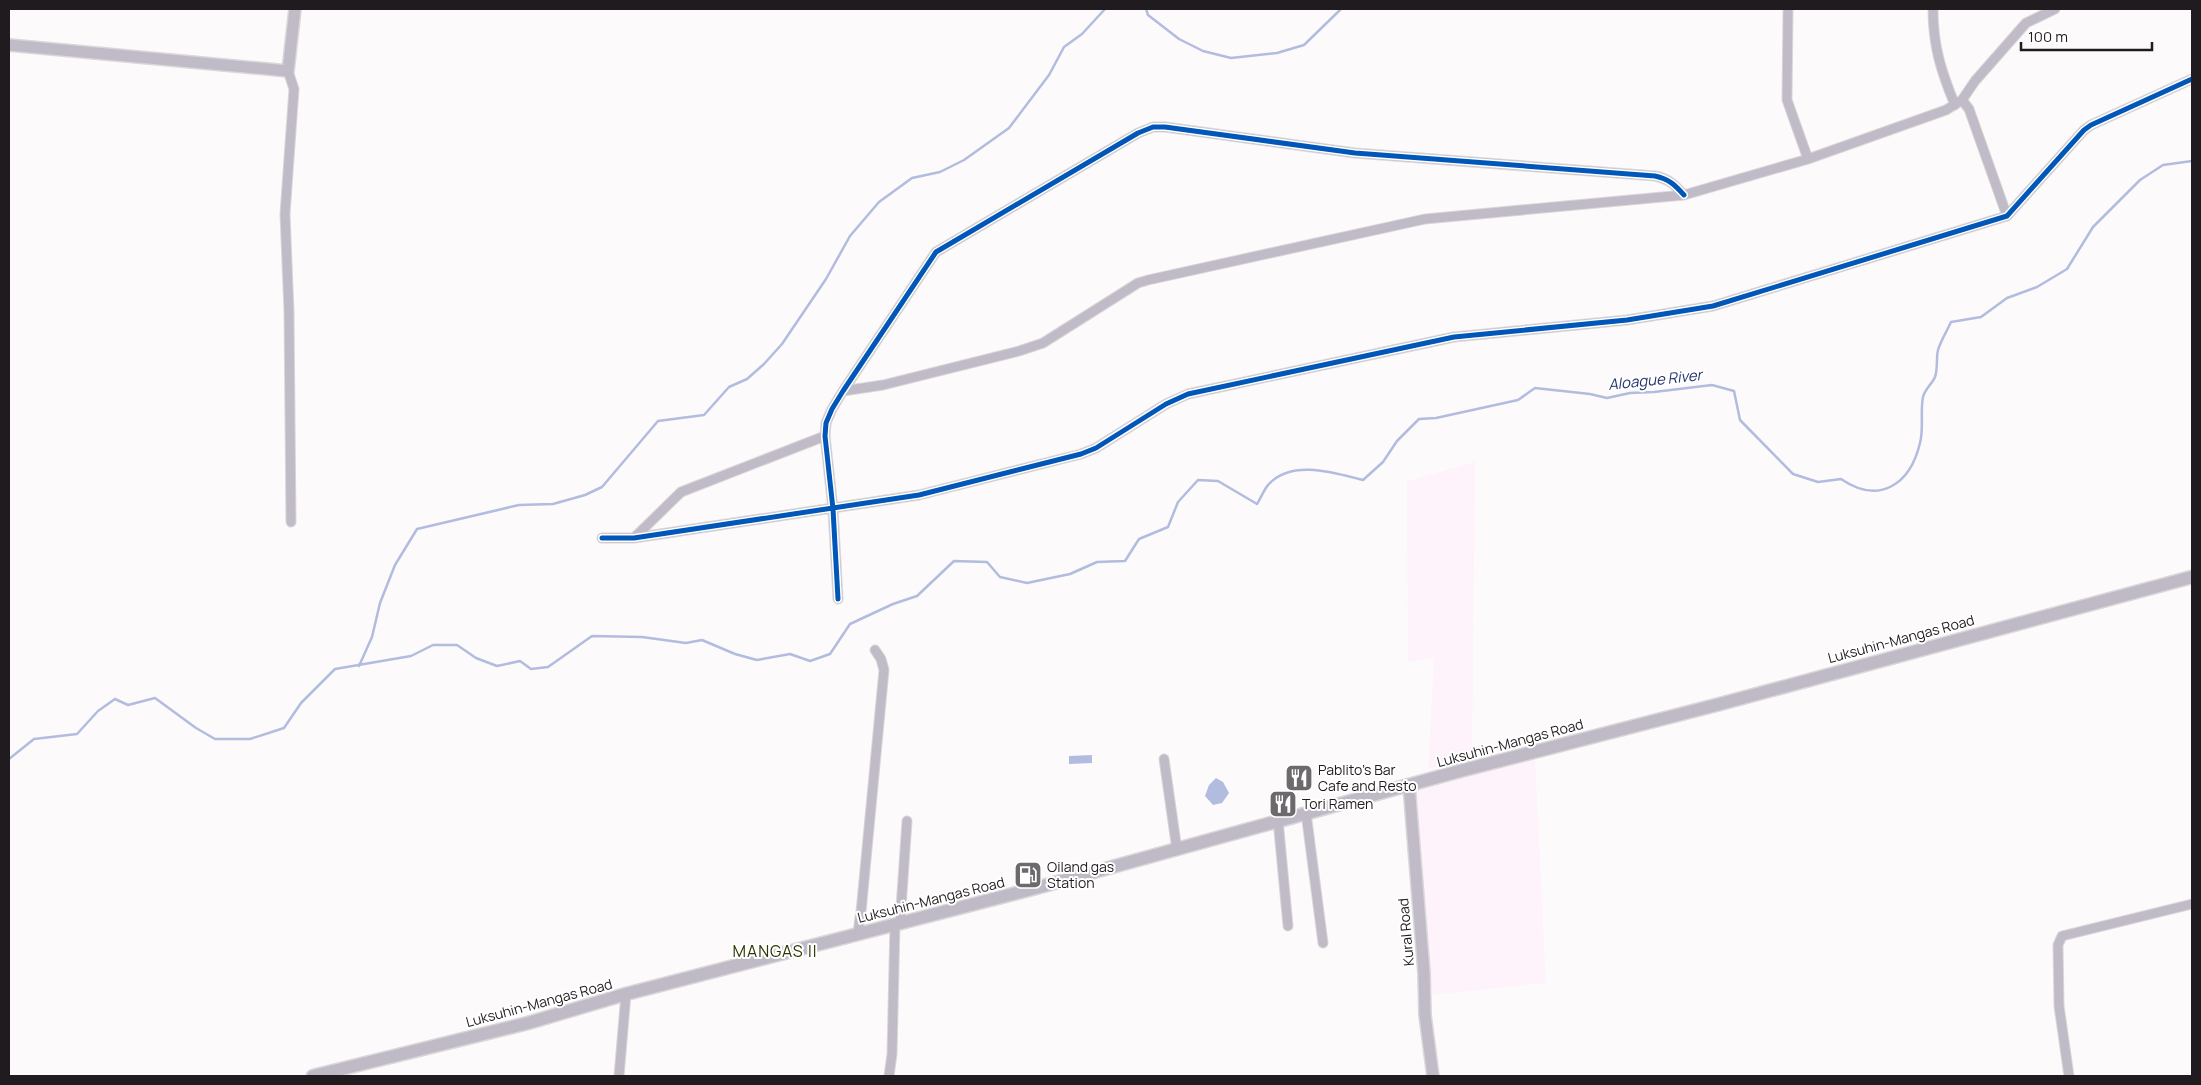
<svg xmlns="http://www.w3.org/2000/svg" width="2201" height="1085" font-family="Manrope,sans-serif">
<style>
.built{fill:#fef2fb}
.water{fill:#b2bcde}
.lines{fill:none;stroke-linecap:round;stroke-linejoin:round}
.stream{stroke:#b2bcde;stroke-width:2.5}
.minor-casing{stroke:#d9d7d9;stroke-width:11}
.tertiary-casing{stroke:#d9d7d9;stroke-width:14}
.secondary-casing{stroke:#d9d7d9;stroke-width:15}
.minor{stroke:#c0bbc6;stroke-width:9}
.tertiary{stroke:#c0bbc6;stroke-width:11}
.secondary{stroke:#bfbac5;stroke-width:12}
.cycleway-casing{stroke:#fff;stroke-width:8}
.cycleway{stroke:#0057b8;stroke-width:5}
.labels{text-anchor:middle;stroke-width:4;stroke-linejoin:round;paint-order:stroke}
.street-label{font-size:14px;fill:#201b1f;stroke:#fff}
.poi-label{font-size:14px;fill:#201b1f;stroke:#fff;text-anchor:start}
.water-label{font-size:15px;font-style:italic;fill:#24316b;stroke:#fff}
.quarter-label{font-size:16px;letter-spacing:1px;fill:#2a3900;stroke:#fff}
</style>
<rect width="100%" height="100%" fill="#fdfafc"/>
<path class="built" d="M1475,462l-3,297 -44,10 6,-111 -26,4 -1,-181z
M1535,759l11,224 -114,12 -18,-208z"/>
<path class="water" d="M1092,755v8l-23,1v-8z
M1216,778l7,4 6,11 -7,10 -9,2 -8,-9 4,-11z"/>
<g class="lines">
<path class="stream" d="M1146,9l2,6 31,24 24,12 28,7 46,-5 27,-8 37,-36
M359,666l13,-29 8,-34 15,-38 22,-36 102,-24 34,-1 32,-9 17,-8 56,-66 46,-6 25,-28 18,-8 17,-15 18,-20 44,-65 24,-43 29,-34 33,-24 28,-6 24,-12 45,-32 40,-53 15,-28 18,-13 23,-25
M9,759l25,-20 43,-5 21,-23 17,-12 13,6 27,-7 41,30 19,11h35l34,-11 17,-25 34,-34 76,-13 22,-11h24l19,13 21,8 23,-5 11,8 17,-2 44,-31 50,1 44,6 16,-3 33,14 22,6 33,-6 20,7 20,-7 20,-30 43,-20 24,-8 37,-35 33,1 13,15 27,6 43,-9 27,-12 28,-1 14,-22 29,-12 10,-25 20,-22 20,1 39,23c4,-6 7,-15 12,-20 23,-25 66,-11 94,-4l20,-18 14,-21 22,-22 17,-1 82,-18 17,-12 55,6 17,4 23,-5 24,-1 58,-7 22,6 6,29 53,54 25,8 23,-3c38,26 69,6 79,-36 4,-15 0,-31 3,-46 2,-8 9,-13 12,-20 3,-8 1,-19 3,-27 3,-10 9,-19 13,-28l30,-5 26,-19 30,-11 30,-18 26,-42 47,-47 23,-15 29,-4"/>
<defs>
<path id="minor" d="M1788,9l-1,91 21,59
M1933,9c0,37 8,62 22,96
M288,71l6,18 -9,125 4,98 2,210
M1962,100l7,9 38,107
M843,391l40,-6 136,-34 24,-8 95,-60 10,-3 277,-61 259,-24 124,-36 138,-49 16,-10 13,-19 51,-58 29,-14
M602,538h32l285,-43 162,-41 15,-6 70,-44 22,-10 266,-57 173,-17 86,-14 294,-90 77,-86 7,-5 101,-46
M634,538l47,-46 144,-56
M838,599l-5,-90 -8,-73 1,-13 6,-14 11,-18 93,-139 202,-119 15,-6h12l190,26 300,23c14,3 20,9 29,19
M1164,759l13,91
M1306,813l17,130
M1278,820l10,106
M861,912l23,-242 -3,-11 -6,-9
M900,922l7,-101
M858,934l2,-17
M619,1076l7,-82
M889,1076l3,-22 3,-131
M2069,1076l-10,-70 -1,-61 4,-9 130,-32"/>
<path id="tertiary" d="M9,45l279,26 7,-62
M1409,785l15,188 1,42 8,61"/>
<path id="secondary" d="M313,1076l215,-53 98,-29 410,-106 420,-116 264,-68 472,-127"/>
</defs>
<use href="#minor" class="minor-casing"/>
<use href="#tertiary" class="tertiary-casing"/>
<use href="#secondary" class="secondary-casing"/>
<use href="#minor" class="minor"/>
<use href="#tertiary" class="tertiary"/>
<use href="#secondary" class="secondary"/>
<defs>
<path id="cycleway" d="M602,538h32l285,-43 162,-41 15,-6 70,-44 22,-10 266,-57 173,-17 86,-14 294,-90 77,-86 7,-5 101,-46
M838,599l-5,-90 -8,-73 1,-13 6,-14 11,-18 93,-139 202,-119 15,-6h12l190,26 300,23c14,3 20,9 29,19"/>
</defs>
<use href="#cycleway" class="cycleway-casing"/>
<use href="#cycleway" class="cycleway"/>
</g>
<defs>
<symbol id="restaurant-square" viewBox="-11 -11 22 22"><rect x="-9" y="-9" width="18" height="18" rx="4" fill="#6d696c" stroke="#fff"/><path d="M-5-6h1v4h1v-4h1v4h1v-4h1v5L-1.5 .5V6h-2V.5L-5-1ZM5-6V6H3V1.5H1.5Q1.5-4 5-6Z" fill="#fff"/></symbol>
<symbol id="fuel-square" viewBox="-11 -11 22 22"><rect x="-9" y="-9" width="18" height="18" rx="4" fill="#6d696c" stroke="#fff"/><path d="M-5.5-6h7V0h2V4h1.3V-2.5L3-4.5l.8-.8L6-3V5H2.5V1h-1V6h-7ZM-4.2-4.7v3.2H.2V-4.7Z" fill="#fff"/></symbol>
</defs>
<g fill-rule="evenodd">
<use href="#restaurant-square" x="1283" y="762" width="32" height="32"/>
<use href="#restaurant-square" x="1267" y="788" width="32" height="32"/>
<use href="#fuel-square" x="1012" y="859" width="32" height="32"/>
</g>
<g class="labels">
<g class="street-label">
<text transform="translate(1901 639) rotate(-15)" y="5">Luksuhin-Mangas Road</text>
<text transform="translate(1510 743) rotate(-15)" y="5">Luksuhin-Mangas Road</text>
<text transform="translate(931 900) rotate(-14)" y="5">Luksuhin-Mangas Road</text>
<text transform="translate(1406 932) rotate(-95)" y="5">Kural Road</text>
<text transform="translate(539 1003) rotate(-15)" y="5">Luksuhin-Mangas Road</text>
</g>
<g class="poi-label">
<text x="1318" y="775">Pablito’s Bar<tspan x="1318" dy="16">Cafe and Resto</tspan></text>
<text x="1302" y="809">Tori Ramen</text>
<text x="1047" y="872">Oiland gas<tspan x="1047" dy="16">Station</tspan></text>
</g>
<g class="water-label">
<text transform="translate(1655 380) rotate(-6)" y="5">Aloague River</text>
</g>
<g class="quarter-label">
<text x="775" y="957">MANGAS II</text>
</g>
</g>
<rect width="2201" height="1085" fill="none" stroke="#201b1f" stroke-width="20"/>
<path d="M2021 42v8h131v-8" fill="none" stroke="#201b1f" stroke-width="2.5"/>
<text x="2028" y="42" font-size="15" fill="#201b1f" stroke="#ffffff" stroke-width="4" paint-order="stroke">100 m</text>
</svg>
